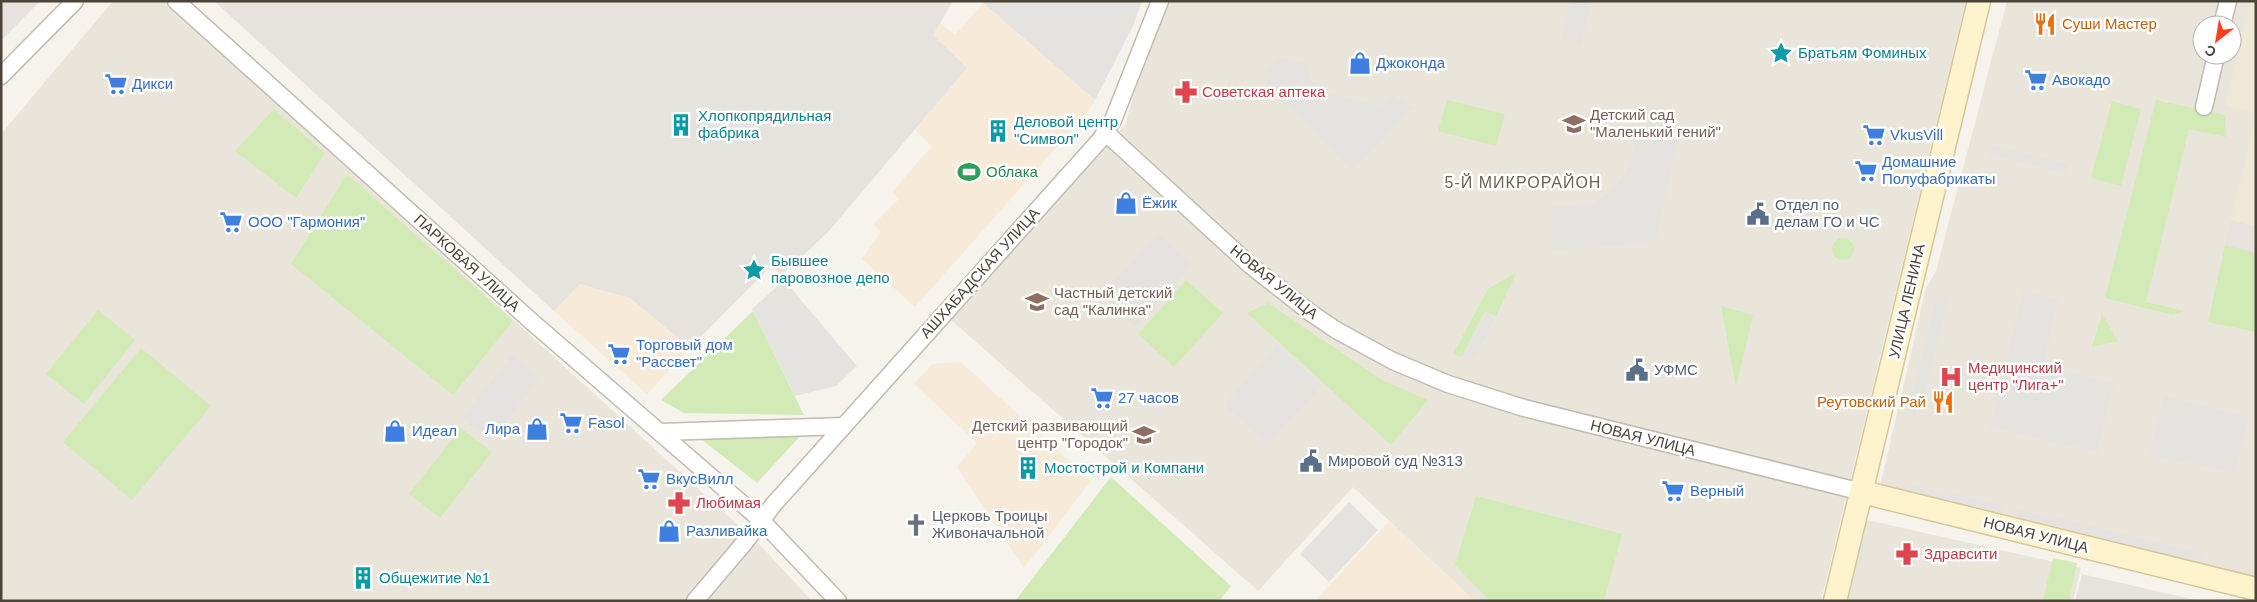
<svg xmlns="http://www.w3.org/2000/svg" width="2257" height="602" font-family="Arial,sans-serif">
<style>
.residential{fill:#eae5da;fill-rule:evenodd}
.commercial{fill:#f7ead8}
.industrial{fill:#e6e2dd}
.education{fill:#efe8d6}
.green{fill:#d2eab5}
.parking{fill:#e5e3e0}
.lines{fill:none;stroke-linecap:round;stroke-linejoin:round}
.street-casing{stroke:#c2bbae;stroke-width:19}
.secondary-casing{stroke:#d6c79b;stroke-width:25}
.street{stroke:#fff;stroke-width:16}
.secondary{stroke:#fff3cd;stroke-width:22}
.labels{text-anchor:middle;stroke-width:5;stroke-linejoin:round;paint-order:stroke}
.food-label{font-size:15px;fill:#c56008;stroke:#fff;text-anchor:start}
.culture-label{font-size:15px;fill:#0d838f;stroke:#fff;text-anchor:start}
.shop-label{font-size:15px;fill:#366cbe;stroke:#fff;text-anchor:start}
.health-label{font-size:15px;fill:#be3a42;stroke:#fff;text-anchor:start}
.education-label{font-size:15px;fill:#785e54;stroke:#fff;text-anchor:start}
.leisure-label{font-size:15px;fill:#27864d;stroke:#fff;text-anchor:start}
.service-label{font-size:15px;fill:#4e5e75;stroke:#fff;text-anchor:start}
.street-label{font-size:15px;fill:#4b4439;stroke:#fff}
.worship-label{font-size:15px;fill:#5b616d;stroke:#fff;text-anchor:start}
.neighbourhood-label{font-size:16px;letter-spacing:1px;fill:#6e6250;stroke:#fff}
</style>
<rect width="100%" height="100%" fill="#f6f3ec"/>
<path class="residential" d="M113,1h51l597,545 51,55h-811v-467z
M1162,1h804l-145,600h-346l-122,-114 -95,104 -308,-272 175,-194z
M2007,1h249v578l-376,-93 46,-198 10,-17zM2202,25h30v30h-30z
M1863,519l218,49 -8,33h-229z"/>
<path class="commercial" d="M983,3l112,97 -8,13 -172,194 -53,-48 19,-27 -8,-7 26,-26 -7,-7 40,-46 -17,-16 52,-62 -34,-33 7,-12 15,12z
M580,284l50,14 60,50 -43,46 -93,-83z
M961,362l130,119 -67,87 -67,-101 20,-24 -63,-59 18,-20z
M1389,521l86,80h-160z"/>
<path class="industrial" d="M1,1h39l-39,40z
M214,1h739l-20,34 34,33 -139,164 -46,43 -11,-9 -81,82 -60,-50 -50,-14 -26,27z
M2231,220l25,7v26l-31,-8z
M2082,574l118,27h-125z"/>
<path class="education" d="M2250,1h6v112l-30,-7z
M2256,116v111l-25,-7z"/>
<path class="green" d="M1447,100l58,14 -9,32 -58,-15z
M2156,100l69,15 1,22 -37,-8 -43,173 38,9 -11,4 -68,-17z
M2112,101l29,8 -20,77 -30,-8z
M274,109l51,44 -29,45 -61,-47z
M347,174l166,147 -60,74 -162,-131z
M1832 249a11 11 0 1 1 22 0a11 11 0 1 1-22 0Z
M2225,245l31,8v79l-48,-10z
M1517,272l-21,44 -11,-5 -23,46 -9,-3 35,-65z
M1186,280l37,33 -49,54 -36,-33z
M1268,303l116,78 44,19 -37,45 -144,-132z
M1721,306l32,9 -17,72z
M98,310l37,30 -51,64 -38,-30z
M753,311l51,104 -120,-2 -23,-13z
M2102,314l16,27 -26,6z
M141,348l70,58 -79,94 -69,-58z
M461,428l31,24 -52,66 -31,-24z
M804,432l-47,51 -61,-48z
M1111,477l120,109 -12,15h-204z
M1476,496l146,38 -18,67h-114l-35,-36z
M2053,558l24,5 -8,38h-26z"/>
<path class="parking" d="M981,1h161l-9,25 -38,74z
M1570,1h22l-11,43 -19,-6z
M1277,57l29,6 6,18 17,12 50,13 13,-11 21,12 -60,64 -91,-92z
M1639,118l41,11 -24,114 -104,7v-43l41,-4 19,-13 13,-17 7,-18z
M1992,145l75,19 -2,9 -75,-18z
M1158,234l34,31 -57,62 -34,-31z
M784,280l73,86 -21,20 -41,10 -42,-85 -1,-2z
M2023,291l35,9 -15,66 71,17 -17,69 -107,-25z
M1937,294l12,3 -29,118 -12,-3z
M1485,311l11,5 -23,45 -11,-4z
M1277,344l45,42 -55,58 -43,-39z
M512,355l29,23 -51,63 -28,-23z
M2163,396l86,21 -14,57 -85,-20z
M1913,485l89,20 -2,10 -90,-21z
M1349,502l29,28 -49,52 -29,-28z
M2018,509l186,44 -2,9 -186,-44z"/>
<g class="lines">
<defs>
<path id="street" d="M176,1l355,320 230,199 77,81
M2222,25l6,-24
M1,76l74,-75
M2204,107l12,-52
M1105,132l145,133 61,48 25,17 57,31 55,23 76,24 338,84
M661,432l183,-6
M695,601l50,-59 29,-38 326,-364 13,-20 47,-119"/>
<path id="secondary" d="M1862,492l394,97
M1835,601l144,-600"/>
</defs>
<use href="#street" class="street-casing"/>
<use href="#secondary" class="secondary-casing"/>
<use href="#street" class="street"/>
<use href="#secondary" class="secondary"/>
</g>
<defs>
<symbol id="restaurant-bare" viewBox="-9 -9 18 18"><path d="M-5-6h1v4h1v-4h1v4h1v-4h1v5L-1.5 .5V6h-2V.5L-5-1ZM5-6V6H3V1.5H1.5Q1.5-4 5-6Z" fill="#e8710a" stroke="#fff" stroke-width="2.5" paint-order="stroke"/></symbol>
<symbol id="sight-bare" viewBox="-9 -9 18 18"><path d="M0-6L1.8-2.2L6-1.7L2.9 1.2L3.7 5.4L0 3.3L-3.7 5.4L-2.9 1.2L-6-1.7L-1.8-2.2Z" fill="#0f9aa8" stroke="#fff" stroke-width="2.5" paint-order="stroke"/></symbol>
<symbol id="shop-bare" viewBox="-9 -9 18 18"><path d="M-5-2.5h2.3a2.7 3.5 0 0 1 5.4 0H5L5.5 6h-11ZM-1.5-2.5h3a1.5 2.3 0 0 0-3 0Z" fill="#3f7fe0" stroke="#fff" stroke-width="2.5" paint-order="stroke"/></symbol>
<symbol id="supermarket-bare" viewBox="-9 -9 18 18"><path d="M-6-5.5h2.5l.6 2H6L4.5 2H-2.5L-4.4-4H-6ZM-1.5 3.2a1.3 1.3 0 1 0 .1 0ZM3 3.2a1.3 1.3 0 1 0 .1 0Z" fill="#3f7fe0" stroke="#fff" stroke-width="2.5" paint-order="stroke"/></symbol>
<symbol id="pharmacy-bare" viewBox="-9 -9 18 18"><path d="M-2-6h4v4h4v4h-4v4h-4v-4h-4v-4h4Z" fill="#e0444e" stroke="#fff" stroke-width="2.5" paint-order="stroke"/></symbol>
<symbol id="school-bare" viewBox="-9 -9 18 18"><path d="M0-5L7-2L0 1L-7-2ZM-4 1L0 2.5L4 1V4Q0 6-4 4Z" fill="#8d6e63" stroke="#fff" stroke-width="2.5" paint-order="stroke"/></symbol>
<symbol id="building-bare" viewBox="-9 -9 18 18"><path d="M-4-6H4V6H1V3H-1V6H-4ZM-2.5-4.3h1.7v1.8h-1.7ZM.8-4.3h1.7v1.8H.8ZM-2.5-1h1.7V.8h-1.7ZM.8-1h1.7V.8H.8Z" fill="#0f9aa8" stroke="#fff" stroke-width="2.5" paint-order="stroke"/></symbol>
<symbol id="stadium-bare" viewBox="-9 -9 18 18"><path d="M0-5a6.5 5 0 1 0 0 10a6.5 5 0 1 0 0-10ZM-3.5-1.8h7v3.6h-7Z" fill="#2e9e5b" stroke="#fff" stroke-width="2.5" paint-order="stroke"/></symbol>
<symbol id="civic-bare" viewBox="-9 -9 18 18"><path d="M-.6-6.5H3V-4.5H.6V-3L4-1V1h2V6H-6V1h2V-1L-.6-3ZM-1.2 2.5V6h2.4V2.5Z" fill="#5c6f8a" stroke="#fff" stroke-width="2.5" paint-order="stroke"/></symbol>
<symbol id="hospital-bare" viewBox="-9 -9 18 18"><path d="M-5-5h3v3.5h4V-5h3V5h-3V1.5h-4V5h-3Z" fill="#e0444e" stroke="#fff" stroke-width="2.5" paint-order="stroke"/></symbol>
<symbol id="church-bare" viewBox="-9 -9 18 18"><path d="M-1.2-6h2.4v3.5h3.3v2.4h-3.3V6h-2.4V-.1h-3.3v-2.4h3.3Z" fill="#6b7280" stroke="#fff" stroke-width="2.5" paint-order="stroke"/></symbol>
</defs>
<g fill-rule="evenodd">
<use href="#restaurant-bare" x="2029" y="8" width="32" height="32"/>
<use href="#sight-bare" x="1765" y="37" width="32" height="32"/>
<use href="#shop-bare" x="1344" y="47" width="32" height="32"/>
<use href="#supermarket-bare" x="2020" y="64" width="32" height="32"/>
<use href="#supermarket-bare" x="100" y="68" width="32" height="32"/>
<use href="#pharmacy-bare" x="1170" y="76" width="32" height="32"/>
<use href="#school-bare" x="1558" y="108" width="32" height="32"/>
<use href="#building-bare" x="665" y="109" width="32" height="32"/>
<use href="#building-bare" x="982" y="115" width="32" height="32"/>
<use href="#supermarket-bare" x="1858" y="119" width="32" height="32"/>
<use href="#supermarket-bare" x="1850" y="155" width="32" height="32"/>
<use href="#stadium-bare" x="953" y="156" width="32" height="32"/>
<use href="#shop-bare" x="1110" y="187" width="32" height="32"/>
<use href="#civic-bare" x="1742" y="198" width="32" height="32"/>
<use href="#supermarket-bare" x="215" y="206" width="32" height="32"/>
<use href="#sight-bare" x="738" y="254" width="32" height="32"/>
<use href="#school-bare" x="1021" y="286" width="32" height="32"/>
<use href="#supermarket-bare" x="603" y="338" width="32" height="32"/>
<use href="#civic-bare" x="1621" y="354" width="32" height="32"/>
<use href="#hospital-bare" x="1935" y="361" width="32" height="32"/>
<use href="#supermarket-bare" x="1086" y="382" width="32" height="32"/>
<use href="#restaurant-bare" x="1927" y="386" width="32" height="32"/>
<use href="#supermarket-bare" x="555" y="407" width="32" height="32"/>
<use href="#shop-bare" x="521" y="413" width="32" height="32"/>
<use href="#shop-bare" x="379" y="415" width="32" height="32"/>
<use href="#school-bare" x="1128" y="419" width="32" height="32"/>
<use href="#civic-bare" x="1295" y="445" width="32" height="32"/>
<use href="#building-bare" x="1012" y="452" width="32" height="32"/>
<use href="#supermarket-bare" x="633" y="463" width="32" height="32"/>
<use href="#supermarket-bare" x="1657" y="475" width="32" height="32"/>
<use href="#pharmacy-bare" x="663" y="487" width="32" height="32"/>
<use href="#church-bare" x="900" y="509" width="32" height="32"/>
<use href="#shop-bare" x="653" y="515" width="32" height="32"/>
<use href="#pharmacy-bare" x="1891" y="538" width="32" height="32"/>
<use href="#building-bare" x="347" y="562" width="32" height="32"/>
</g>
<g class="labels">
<g class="food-label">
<text x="2062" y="29">Суши Мастер</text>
<text x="1926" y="407" text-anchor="end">Реутовский Рай</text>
</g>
<g class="culture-label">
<text x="1798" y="58">Братьям Фоминых</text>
<text x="698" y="121">Хлопкопрядильная<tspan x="698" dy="17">фабрика</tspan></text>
<text x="1014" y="127">Деловой центр<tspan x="1014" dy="17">"Символ"</tspan></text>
<text x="771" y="266">Бывшее<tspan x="771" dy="17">паровозное депо</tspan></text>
<text x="1044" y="473">Мостострой и Компани</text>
<text x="379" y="583">Общежитие №1</text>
</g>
<g class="shop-label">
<text x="1376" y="68">Джоконда</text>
<text x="2052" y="85">Авокадо</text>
<text x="132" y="89">Дикси</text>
<text x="1890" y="140">VkusVill</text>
<text x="1882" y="167">Домашние<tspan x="1882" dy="17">Полуфабрикаты</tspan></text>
<text x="1142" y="208">Ёжик</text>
<text x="248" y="227">ООО "Гармония"</text>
<text x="636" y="350">Торговый дом<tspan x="636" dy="17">"Рассвет"</tspan></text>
<text x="1118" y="403">27 часов</text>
<text x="588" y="428">Fasol</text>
<text x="520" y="434" text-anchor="end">Лира</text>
<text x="412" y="436">Идеал</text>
<text x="666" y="484">ВкусВилл</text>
<text x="1690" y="496">Верный</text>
<text x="686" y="536">Разливайка</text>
</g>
<g class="health-label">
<text x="1202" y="97">Советская аптека</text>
<text x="1968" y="373">Медицинский<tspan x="1968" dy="17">центр "Лига+"</tspan></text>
<text x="696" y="508">Любимая</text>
<text x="1924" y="559">Здравсити</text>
</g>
<g class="education-label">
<text x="1590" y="120">Детский сад<tspan x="1590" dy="17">"Маленький гений"</tspan></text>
<text x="1054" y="298">Частный детский<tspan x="1054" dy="17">сад "Калинка"</tspan></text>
<text x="1128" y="431" text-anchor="end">Детский развивающий<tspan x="1128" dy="17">центр "Городок"</tspan></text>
</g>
<g class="leisure-label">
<text x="986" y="177">Облака</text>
</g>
<g class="service-label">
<text x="1775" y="210">Отдел по<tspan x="1775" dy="17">делам ГО и ЧС</tspan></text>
<text x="1654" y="375">УФМС</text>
<text x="1328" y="466">Мировой суд №313</text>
</g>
<g class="street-label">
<text transform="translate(467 263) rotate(42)" y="5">ПАРКОВАЯ УЛИЦА</text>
<text transform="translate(980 273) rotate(-48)" y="5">АШХАБАДСКАЯ УЛИЦА</text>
<text transform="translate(1274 282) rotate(39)" y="5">НОВАЯ УЛИЦА</text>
<text transform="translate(1907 301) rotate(-77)" y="5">УЛИЦА ЛЕНИНА</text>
<text transform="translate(1643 438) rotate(14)" y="5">НОВАЯ УЛИЦА</text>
<text transform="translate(2036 535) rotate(14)" y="5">НОВАЯ УЛИЦА</text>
</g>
<g class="worship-label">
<text x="932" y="521">Церковь Троицы<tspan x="932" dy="17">Живоначальной</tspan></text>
</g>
<g class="neighbourhood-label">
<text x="1523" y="188">5-Й МИКРОРАЙОН</text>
</g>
</g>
<rect width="2257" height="602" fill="none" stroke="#4b4439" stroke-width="5"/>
<g transform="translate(2217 40) rotate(211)"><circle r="24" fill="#ffffff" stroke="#b7b4b0"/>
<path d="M0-4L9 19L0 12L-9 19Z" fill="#fc3f1d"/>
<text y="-8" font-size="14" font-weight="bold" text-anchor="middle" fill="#4b4439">С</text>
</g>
</svg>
